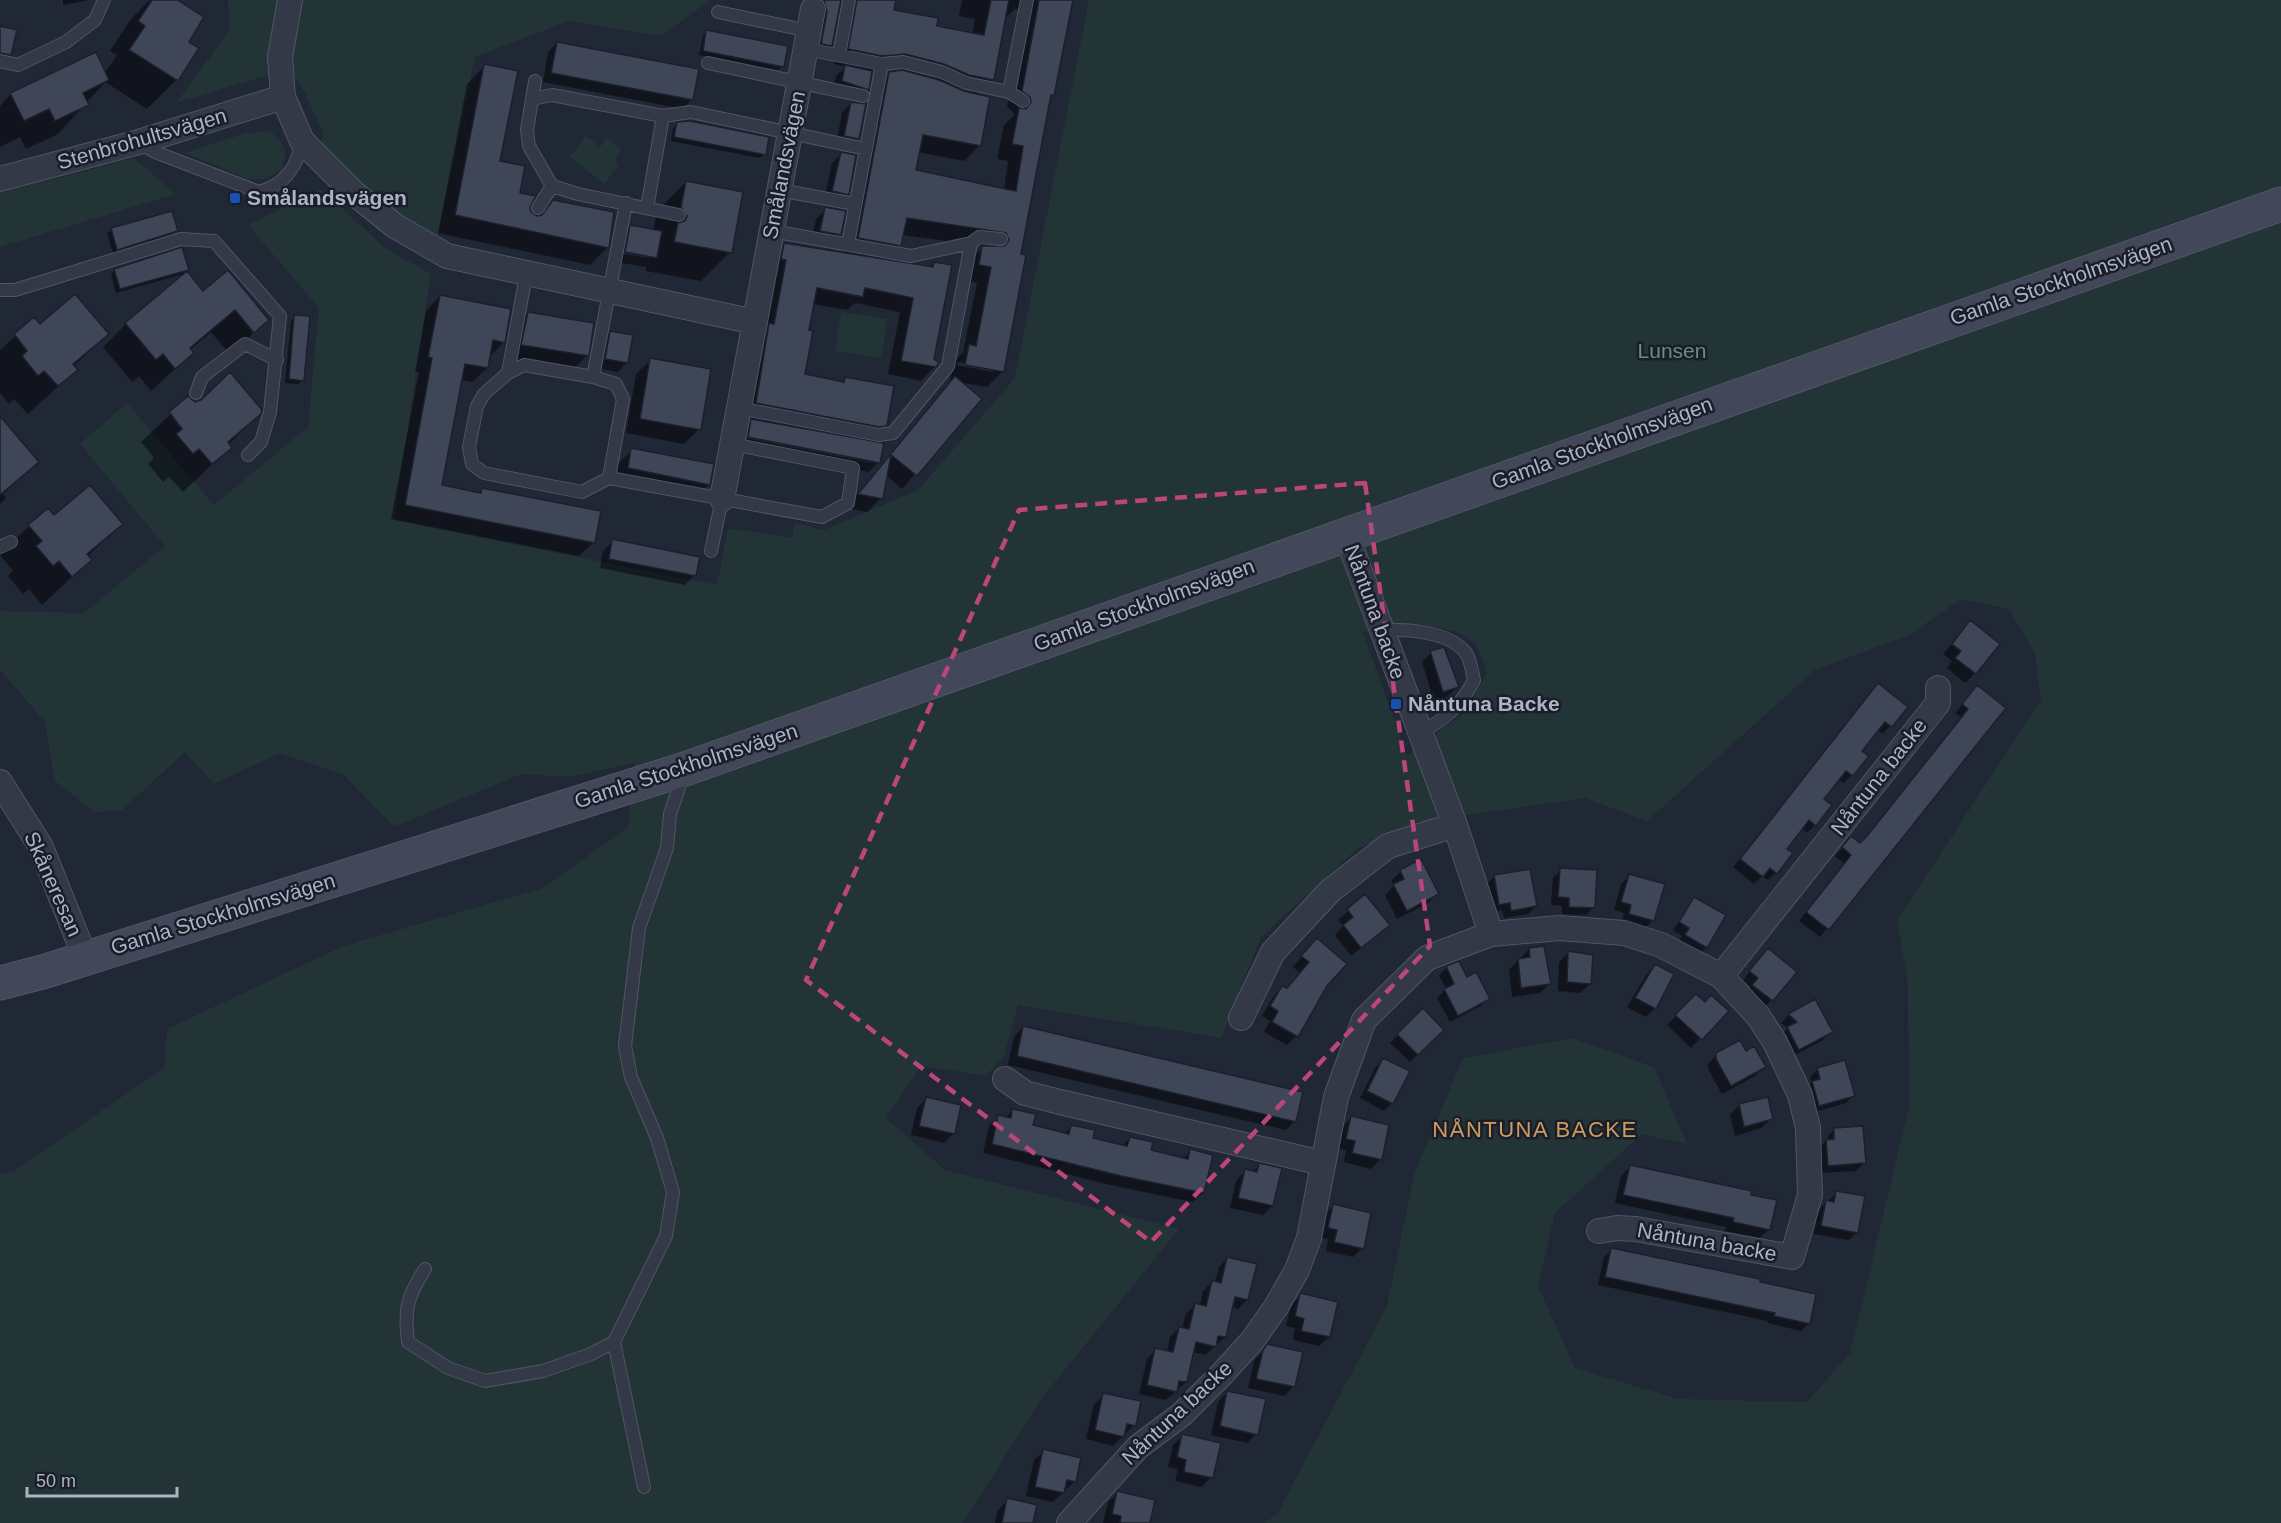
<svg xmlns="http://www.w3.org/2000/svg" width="2281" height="1523" font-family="Helvetica,sans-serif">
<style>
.green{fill:#233437;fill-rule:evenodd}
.shadow{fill:#0007;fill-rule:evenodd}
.building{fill:#3e4658;stroke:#1b202c;stroke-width:1.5}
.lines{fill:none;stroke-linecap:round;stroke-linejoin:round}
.service-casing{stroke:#515664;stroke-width:14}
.minor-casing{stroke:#515664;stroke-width:26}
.secondary-casing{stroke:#515664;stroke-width:35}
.service{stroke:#333946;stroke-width:12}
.minor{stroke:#333946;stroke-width:24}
.secondary{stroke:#424859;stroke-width:33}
.marked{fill:none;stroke:#bc467a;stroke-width:4.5;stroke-dasharray:12 8;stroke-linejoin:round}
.transit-dot{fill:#1a4fb4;stroke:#191e2a;stroke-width:2}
.labels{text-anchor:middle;stroke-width:5;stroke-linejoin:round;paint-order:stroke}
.street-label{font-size:21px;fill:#adb3c3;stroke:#191e2a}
.poi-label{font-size:21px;font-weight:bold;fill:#adb3c3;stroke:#191e2a;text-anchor:start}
.park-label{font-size:21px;fill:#669275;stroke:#191e2a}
.neighbourhood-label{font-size:22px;letter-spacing:1.5px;fill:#ce9b5d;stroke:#191e2a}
</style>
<rect width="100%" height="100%" fill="#202735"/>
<path class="green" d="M228,0h483l-51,36 -91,-15 -94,36 -40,194 -115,-91 3,-27 -20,-44 -22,-31 -10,16 -95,29 54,-73z
M1089,0h1192v1523h-1017l13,-9 110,-208 27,-131 49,-117 109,-20 82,29 33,77 -45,-10 -87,79 -17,73 37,82 103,31 129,3 43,-49 59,-246 -1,-123 -11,-64 144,-220 -6,-47 -26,-44 -48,-10 -52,36 -94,35 -168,151 -62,-23 -165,24 -63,27 -96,88 -40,101 -203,-33 -14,51 -18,20 -65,-10 -35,52 59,52 234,59 -137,169 -79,125h-963v-349l14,-3 150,-103 3,-39 176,-83 200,-58 85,-61 6,-64 -64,14 -49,-3 -127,53 -50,-52 -64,-22 -66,31 -29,-32 -63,58 -28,2 -39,-31 -10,-59 -45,-52v-59l84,2 81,-67 -85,-102 47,-41 87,102 94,-78 11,-119 -71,-83 73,-36 64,59 46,26 -37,246 323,65 11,-57 64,10 3,-15 29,7 94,-40 97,-112zM1417,623c39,10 60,5 70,50l-21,38 -59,45 -44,-124z
M269,131c16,11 19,19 13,38l-17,10h-17l-63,-26 61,-20z
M586,136l14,11 7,-9 15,12 -8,10 5,5 -15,19 -34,-27z
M134,158l42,36 -176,53v-54z
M841,312l46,7 -6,39 -46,-7z"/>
<path class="shadow" d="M63,0h26l-26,5z
M150,0h25l12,42 10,7 -21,31 -29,29 -42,-27 -47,52 -32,15 -6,-12 -20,10v-41l11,-12 93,-20 13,-19 -7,-4 21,-32z
M810,0h84l-2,11 43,16 37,7 3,-15 -16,-3 3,-16h108l-51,256 -16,115 -16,16 -28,-5 21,17 -78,90 -16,-14 -5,23 -14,14 -21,-4 107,-127 -3,-1 4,-18 9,-10 14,-69 -13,-3 3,-17 17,-17 -82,-11 -2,10 -16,16 45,7 5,-5 -1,97 2,6 -14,15 -33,-7 12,-62 -45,-9 -8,7 -35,-6 -9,71 38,8 4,-5 40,47 -16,17 9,20 -9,10 -130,-26 2,-9 132,26v-3l-131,-26 11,-15 -11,-2 28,-158 15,-14 58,9 31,-165 16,-16 9,-1 -10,-3 -18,1 -4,19 -9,10 -25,-9 3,-14 9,-9 -11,-3 8,-47 -5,-7 -6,35 -16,16zM1016,8l4,6 2,14 -15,79 8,7 -11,11 -7,34 11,2 -4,29 -89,-18 3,-20 46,9 16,-16 -3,-50 15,-15 11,-60zM958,362l35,6v4l-36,-7z
M707,32l75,34 -4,4 -79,-15 4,-19z
M557,43l135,56 -9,10 -140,-27 5,-30z
M485,66l13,97 30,44 2,6 7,5 17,-17 54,46 -18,18 -152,-32 29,-149z
M851,103l7,35 -10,10 -12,-3 6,-32z
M678,124l87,30 -5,4 -89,-17 2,-13z
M842,154l6,40 -10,9 -14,-2 8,-38z
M686,182l44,70 -29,29 -55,-10v-4l-30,-5 2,-9 31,5v-3l-30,-5 2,-14 10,-10 22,5 4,-20z
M826,209l14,25 -10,10 -18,-3 4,-22z
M112,229l64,2 -4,4 -59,18 -6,-20z
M115,270h73l-1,3 -71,20 -5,-19z
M203,293l64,27 -37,35 -19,-23 -21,18 2,3 -41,38 -12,-15 -7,6 -29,-35 23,-23z
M440,296l64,46 -15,15 -2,11 -15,14 -12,-2 -20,107 38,7 5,-4 111,52 -15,14 -188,-37 28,-147h-4l11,-61z
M528,313l64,11 -6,32 -14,15 -64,-11 5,-32z
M295,317l8,63 -5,4 -13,-1 6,-62z
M34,319l5,7 68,8 -34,33 3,3 -48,44 -14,-15 -5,5 -9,-11v-43z
M611,332l16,30 -9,10 -22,-4 5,-26z
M651,360l48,69 -15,15 -58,-11 10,-59z
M188,398l6,6 65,10 -31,31 2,2 -47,45 -14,-15 -6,5 -15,-18 6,-6 -13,-16z
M0,430l37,32 -34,32 3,4 -6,6z
M632,450l77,35 -15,14 -80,-17 3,-17z
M54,517l67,7 -34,33 3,3 -48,45 -13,-16 -6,5 -15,-18 5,-5 -13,-16 29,-29z
M613,541l81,34 -9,10 -85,-17 3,-17z
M1970,622l5,51 -10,10 -18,-15 5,-7 -9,-7z
M1446,650l11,37 -9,9 -14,5 -12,-39 9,-9z
M1977,687l27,21 -184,229 -21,-16 45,-58 -9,-7 16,-18 9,7 101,-128 -6,-4z
M1870,693l36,14 -23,27 -6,-4 -17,21 7,5 -16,19 -7,8 -6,-4 -16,20 -7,26 -8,8 -6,-5 -16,21 -9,24 -8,7 -6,-4 -8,8 -21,-17z
M1561,870l33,37 -8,8 -24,-1v-8l-11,-1 2,-27z
M1401,871l36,23 -9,9 -31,16 -12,-24 9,-9 -3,-5z
M1629,876l24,44 -8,8 -23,-6 2,-9 -10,-3 7,-26z
M1494,877l42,29 -8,8 -24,4 -2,-8 -11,2 -5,-27z
M1365,897l23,28 -37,31 -16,-21 8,-9 -5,-6z
M1695,898l29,18 -18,32 -8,7 -20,-12 4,-7 -9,-6z
M1529,949l21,35 -10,9 -28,4 -3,-27z
M1307,950l19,35 -30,51 -9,9 -23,-13 6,-11 -8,-5 11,-19 9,-10 4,3 14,-17 -7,-6z
M1568,953l22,31 -10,9 -22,-2 1,-29z
M1760,958l35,14 -31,36 -18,-15 5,-6 -8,-7z
M1458,963l9,16 21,19 -7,8 -31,16 -13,-24 9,-9 -7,-14 7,-7z
M1655,965v43l-9,9 -19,-10 19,-32z
M1696,996l9,8 21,7 -35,37 -24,-23z
M1815,1001l16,31 -8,8 -32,17 -11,-21 8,-8 -7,-5 8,-8z
M1423,1010l19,20 -32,32 -20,-19z
M1023,1027l272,94 -9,9 -278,-65 6,-28z
M1745,1053l19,13 -9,10 -33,18 -14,-25v-5l9,-10z
M1383,1060l9,43 -8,8 -24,-13 15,-30z
M1818,1069l36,26 -8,8 -35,10 -7,-23 7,-7 -1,-6z
M926,1099l28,34 -10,10 -33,-8 6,-27z
M1739,1105l32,14 -10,9 -26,8 -5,-21z
M1013,1110l18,16 33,8 8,-8 19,13 31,7 8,-8 19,13 34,8 8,-8 12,41 -10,10 -83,-17 -127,-32 6,-27 10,-9 6,1z
M1351,1118l29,41 -9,10 -27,-7 2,-12 -9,-2 5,-21z
M1834,1129l30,34 -8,8 -36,2 -1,-24z
M1260,1165l12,41 -9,9 -33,-7 6,-27 9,-10 7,1z
M1630,1167l119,29 20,33 -9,9 -35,-7 1,-4 -111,-24 6,-27z
M1837,1193l20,39 -8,8 -35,-6 4,-24z
M1333,1206l29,42 -9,9 -27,-6 2,-12 -9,-2 5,-21z
M1612,1250l146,34 51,39 -8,8 -33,-8v-2l-170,-36 6,-28z
M1228,1258l19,42 -9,9 -6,-2 -7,30 -20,18 -12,-3 -7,30 -20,18 -27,-6 8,-35 9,-9 11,2 3,-15 9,-9 3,1 4,-15 9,-9 5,1 3,-15 9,-9 3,1 4,-16z
M1301,1295l28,42 -10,9 -26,-6 2,-12 -9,-2 5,-21z
M1268,1346l25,41 -9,9 -36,-8 6,-27z
M1228,1392l28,42 -9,9 -36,-8 7,-33z
M1104,1395l30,30 -21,21 -27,-7 8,-35z
M1183,1436l28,41 -9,10 -27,-6 3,-12 -10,-2 5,-22z
M1044,1451l30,31 -21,20 -27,-6 8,-36z
M1118,1493l31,30h-46l5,-21z
M1008,1500l23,23h-36l3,-13z"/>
<path class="building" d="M152,0h26l26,17 -15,25 10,6 -21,33 -49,-31 16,-24 -7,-5z
M824,0h17l-9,46 -11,-2 6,-32z
M857,0h39l-2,10 44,8 -1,8 47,9 7,-35h18l-15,80 -25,-5 -25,-11 -39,-10 -23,2 -34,-7z
M1039,0h34l-19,96 -3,-1 -30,159 5,1 -22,117 -39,-7 4,-21 7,2 15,-79 -12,-2 3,-19h23l4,-6 -3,-7 -99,-15 -6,28 -43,-8 31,-166 13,-2 37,10 25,11 26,6 -9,49 -58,-11 -7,35 100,21 7,-45 -11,-2 7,-36 7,1 5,-7 -1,-5 -8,-6z
M0,26l17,4 -6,25 -11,-2z
M706,30l82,16 -4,21 -81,-16z
M557,42l142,27 -6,31 -142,-27z
M96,52l13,28 -26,13 6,12 -34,16 -6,-12 -25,12 -14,-28z
M484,64l34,7 -18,90 25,5 -5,27 16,3 -6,11 1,5 6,4 5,-1 11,-15 61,12 -5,36 -154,-33z
M845,65l27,6 -3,19 -27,-9z
M851,102l15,2 -7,35 -15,-3z
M690,121l79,16 -3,18 -92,-18 3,-15z
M841,152l15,3 -7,40 -17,-4z
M686,181l57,11 -11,61 -58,-11 4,-19 7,-2 2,-5 -6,-9z
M825,207l21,4 -5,24 -21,-4z
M172,211l6,20 -61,19 -6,-22z
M630,225l32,6 -5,27 -32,-6z
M784,243l149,24 1,-5 18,3 -18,94 5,4 -3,4 -35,-6 12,-63 -48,-10 -2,9 -46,-9 -8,42 4,1 -8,43 39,8 1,-5 49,9 -7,40 -8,1 -123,-24 13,-80 5,1 12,-64 -5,-1z
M182,247l7,23 -69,19 -6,-20z
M228,270l41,50 -15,13 -19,-23 -45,38 4,5 -19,16 -12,-15 -7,6 -31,-37 62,-52 16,20z
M75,294l34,40 -36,30 5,6 -20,16 -14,-15 -6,5 -16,-20 5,-5 -13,-17 20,-17 6,7z
M440,295l71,14 -6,34 -12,-3 -5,28 -23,-4 -23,121 39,8 1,-5 119,23 -6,32 -190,-38 27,-147 -4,-1z
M528,312l66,11 -5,33 -68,-11z
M294,315l16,1 -6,65 -15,-2z
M610,331l23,4 -5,28 -23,-4z
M650,358l61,11 -10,61 -61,-11z
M230,372l32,38 -1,4 -33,28 4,6 -20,16 -13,-15 -6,5 -17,-20 6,-5 -13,-17 19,-16 7,6 6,-2z
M955,376l27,23 -65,77 -26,-21 -8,44 -25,-5z
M0,416l39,46 -39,33z
M751,419l133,24 -4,20 -132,-26z
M631,448l83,16 -4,21 -82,-17z
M90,485l33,39 -36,30 5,6 -20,17 -13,-16 -6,5 -17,-20 6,-5 -14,-16 20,-17 6,7z
M612,539l88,18 -4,19 -87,-17z
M1970,620l30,24 -24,30 -21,-16 6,-7 -9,-7z
M1444,647l15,40 -16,5 -13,-41z
M1878,683l30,24 -16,20 -7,-5 -23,29 7,5 -16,20 -7,-5 -22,28 8,6 -16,21 -7,-6 -22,29 6,4 -16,21 -7,-6 -7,9 -23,-18z
M1977,685l29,23 -177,222 -23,-18 45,-57 -9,-8 9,-11 9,7 7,-7 101,-127 -6,-5z
M1421,859l18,35 -32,17 -14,-27 11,-5 -4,-9z
M1560,868l37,2 -2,38 -26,-1v-9l-11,-1z
M1530,869l7,37 -26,5 -1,-8 -11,2 -5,-30z
M1629,874l36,10 -11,37 -25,-7 2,-9 -10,-3z
M1365,894l25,31 -29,23 -18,-23 10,-8 -6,-8z
M1694,897l32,18 -19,33 -22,-13 4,-7 -10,-6z
M1317,938l30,26 -20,22 -29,51 -26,-15 6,-11 -8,-5 12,-20 5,2 22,-26 -8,-6z
M1544,946l7,38 -30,4 -3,-29 12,-2 -1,-9z
M1768,948l29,24 -24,29 -21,-16 6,-7 -9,-7z
M1568,951l25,4 -2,29 -24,-2z
M1459,961l8,16 9,-5 14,27 -32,17 -14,-27 10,-5 -8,-18z
M1655,964l19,10 -18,35 -21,-11z
M1696,994l9,8 6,-7 18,16 -27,29 -27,-25z
M1815,999l18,33 -34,18 -12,-23 10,-5 -9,-8z
M1423,1008l21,22 -26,25 -21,-21z
M1023,1026l280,66 -7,30 -279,-66z
M1740,1040l6,11 8,-5 12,21 -35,19 -15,-27v-6z
M1383,1058l27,13 -17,33 -26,-13z
M1845,1060l10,36 -36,10 -7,-25 8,-2 -3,-11z
M926,1097l35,8 -6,29 -36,-8z
M1768,1097l5,22 -29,8 -5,-23z
M1012,1109l24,5 -3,11 36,9 2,-9 24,5 -2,8 34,8 3,-9 23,5 -2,8 37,9 2,-10 23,6 -9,38 -83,-17 -129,-32 6,-29 13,3z
M1351,1116l38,9 -7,35 -30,-7 3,-12 -9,-2z
M1863,1126l3,37 -38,3 -2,-26 8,-1v-11z
M1259,1163l23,5 -9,38 -35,-8 7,-29 12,3z
M1630,1165l122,26 -1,4 26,5 -7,30 -37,-8 1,-4 -111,-23z
M1836,1191l29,5 -7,37 -37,-7 5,-26 8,2z
M1333,1204l38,9 -7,36 -30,-7 3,-12 -9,-2z
M1611,1248l149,31v3l56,12 -6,30 -36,-8 1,-3 -170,-36z
M1227,1257l30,7 -9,36 -13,-3 -9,40 -8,-1 -2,11 -20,-5 -9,40 -8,-1 -2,11 -30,-7 8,-37 18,4 6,-25 10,2 6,-26 11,3 6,-26 9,3z
M1300,1293l38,9 -8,35 -29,-6 3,-12 -9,-3z
M1267,1344l36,8 -8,35 -39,-8 7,-29z
M1227,1391l39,8 -8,36 -38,-9z
M1103,1393l38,8 -5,25 -9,-2 -3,13 -29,-7z
M1182,1434l39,9 -8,35 -29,-6 2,-12 -9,-3z
M1043,1449l38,9 -5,24 -9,-2 -3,13 -29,-6z
M1117,1491l38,9 -5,23h-30l1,-7 -9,-2z
M1007,1498l30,7 -4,18h-31z"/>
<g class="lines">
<defs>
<path id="service" d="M718,12l91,19
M806,49l76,15 21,-2 39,10 24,11 43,9 14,9
M839,55l10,-55
M0,61l18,4 48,-23 29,-22 9,-20
M708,63l155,33
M535,81l-8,49 2,16 23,40 26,8 101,21
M1009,92l18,-92
M532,99l20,-4 111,21 -16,92
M663,116l28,-4 175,37
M139,142l16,10 104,40c26,-7 38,-25 43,-50
M779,190l76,14
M538,208l14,-22
M772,231l139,25 60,-13 8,-6 22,2
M848,244l34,-180
M0,290h15l166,-51 33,2 66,75 -10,96 -9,30 -13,13
M508,373l18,-98
M593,377l33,-174
M196,393l6,-16 43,-33 32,16
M739,408l140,27 14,-2 55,-67 23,-123
M609,478l-27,14 -98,-19 -12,-9 -3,-17 8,-41 7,-12 24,-21 16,-8 69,12 23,7 7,15 -14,79 213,39 26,-14 5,-35 -121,-24
M0,547l11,-5
M711,551l11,-52
M1383,631c24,-3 67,1 83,22 5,8 6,19 8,27 -13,26 -30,41 -56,53
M425,1269c-18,28 -21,41 -17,73l40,26 37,13 58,-10 48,-17 23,-12
M644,1487l-30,-145 52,-106 7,-44 -16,-54 -26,-61 -6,-31 14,-118 28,-80 3,-34 14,-41"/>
<path id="minor" d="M290,0l-10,57 3,40 19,44 52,52 41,33 52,30 308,66
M0,179l139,-37 144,-45
M722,499l91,-490
M1346,534l109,291 36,109
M0,782l41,65 44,110
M1721,976l217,-273v-15
M1241,1018l32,-66 57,-61 58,-45 67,-21
M1005,1079l20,14 35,9 262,61
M1069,1523l69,-76 44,-33 39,-39 31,-34 24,-34 21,-37 12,-32 27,-141 28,-77 63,-62 64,-24 68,-6 65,5 37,12 60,31 37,40 17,26 25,53 8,33 2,67 -18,62 -156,-28 -19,-1 -18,3"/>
<path id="secondary" d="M0,983l46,-12 639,-202 1596,-565"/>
</defs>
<use href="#service" class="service-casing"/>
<use href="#minor" class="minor-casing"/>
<use href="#secondary" class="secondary-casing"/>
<use href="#service" class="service"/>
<use href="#minor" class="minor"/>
<use href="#secondary" class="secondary"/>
</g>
<path class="marked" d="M1365,483l65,463 -279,296 -345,-262 213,-470z"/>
<g class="transit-dot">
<rect x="229" y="192" width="12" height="12" rx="3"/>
<rect x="1390" y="698" width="12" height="12" rx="3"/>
</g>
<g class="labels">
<g class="street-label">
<text transform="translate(142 139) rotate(-16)" y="7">Stenbrohultsvägen</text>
<text transform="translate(784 165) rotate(-79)" y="7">Smålandsvägen</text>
<text transform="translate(2061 281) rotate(-19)" y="7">Gamla Stockholmsvägen</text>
<text transform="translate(1602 443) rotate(-20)" y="7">Gamla Stockholmsvägen</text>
<text transform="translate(1144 605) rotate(-20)" y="7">Gamla Stockholmsvägen</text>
<text transform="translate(1375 612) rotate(70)" y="7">Nåntuna backe</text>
<text transform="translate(686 766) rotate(-18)" y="7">Gamla Stockholmsvägen</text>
<text transform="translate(1879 777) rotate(-52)" y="7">Nåntuna backe</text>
<text transform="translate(53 884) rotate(66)" y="7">Skåneresan</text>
<text transform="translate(223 914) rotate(-17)" y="7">Gamla Stockholmsvägen</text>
<text transform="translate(1707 1242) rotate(10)" y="7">Nåntuna backe</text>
<text transform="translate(1177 1413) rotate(-43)" y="7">Nåntuna backe</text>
</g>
<g class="poi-label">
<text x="247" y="205">Smålandsvägen</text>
<text x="1408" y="711">Nåntuna Backe</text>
</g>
<g class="park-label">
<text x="1672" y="358">Lunsen</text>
</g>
<g class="neighbourhood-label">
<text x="1535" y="1137">NÅNTUNA BACKE</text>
</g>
</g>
<path d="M27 1487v9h150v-9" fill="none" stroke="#adb3c3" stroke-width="3"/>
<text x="36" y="1487" font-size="18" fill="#adb3c3" stroke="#191e2a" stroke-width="4.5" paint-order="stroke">50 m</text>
</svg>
